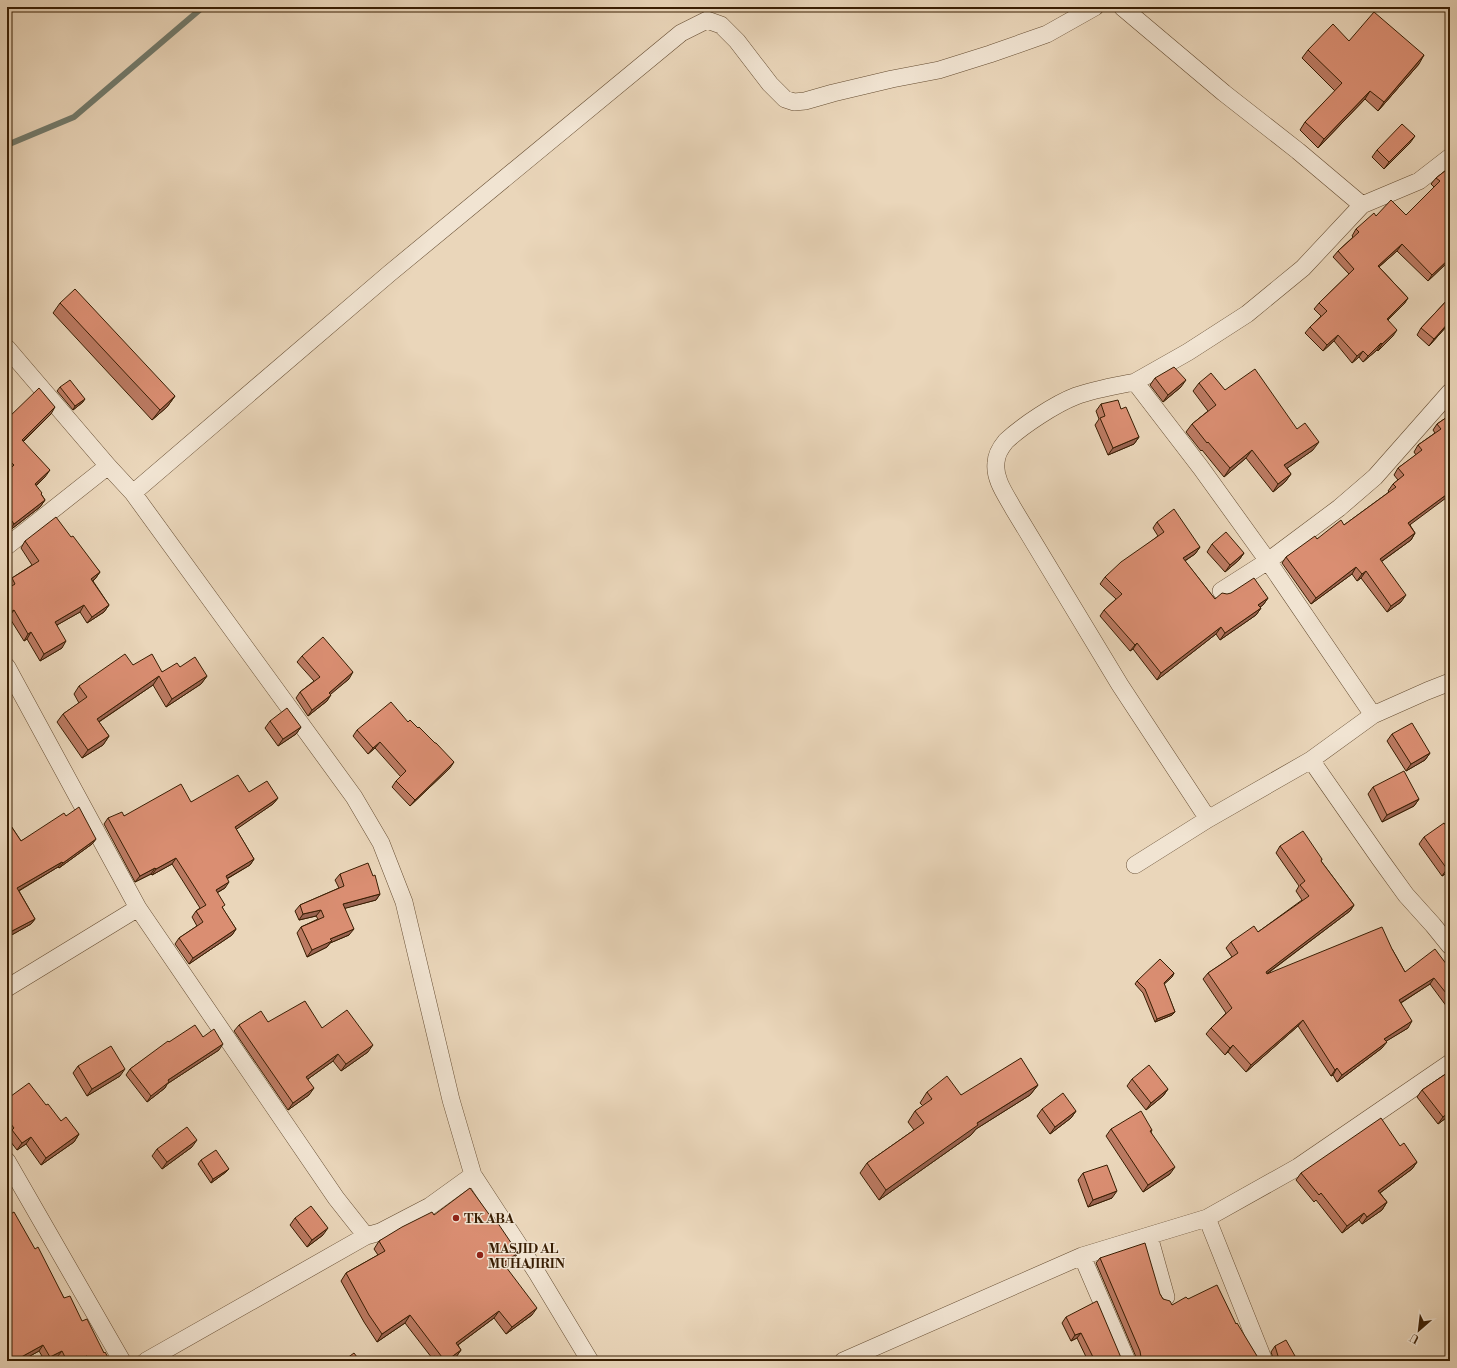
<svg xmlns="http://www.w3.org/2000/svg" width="1457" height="1368" font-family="'Libre Bodoni',serif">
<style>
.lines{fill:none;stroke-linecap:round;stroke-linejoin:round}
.stream{stroke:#727b6d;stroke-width:6}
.minor-casing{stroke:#654c31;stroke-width:18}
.minor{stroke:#f1e4d2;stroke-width:17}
.wall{fill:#bb7a62;stroke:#391e03}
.shaded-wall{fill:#996350;stroke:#391e03}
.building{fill:#da8e72;stroke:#391e03}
.poi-dot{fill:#8f2418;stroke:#f1e4d2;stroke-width:1.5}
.labels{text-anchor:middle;stroke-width:3;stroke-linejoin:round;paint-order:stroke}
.poi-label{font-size:13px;font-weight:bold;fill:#391e03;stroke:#f1e4d2;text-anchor:start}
</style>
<rect width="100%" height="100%" fill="#ead6ba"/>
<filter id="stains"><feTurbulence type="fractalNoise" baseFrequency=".005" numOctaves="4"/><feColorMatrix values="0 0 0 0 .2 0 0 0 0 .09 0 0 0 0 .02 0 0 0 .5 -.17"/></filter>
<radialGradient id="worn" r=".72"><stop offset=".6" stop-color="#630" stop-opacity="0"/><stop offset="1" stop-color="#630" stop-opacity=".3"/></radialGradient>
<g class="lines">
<path class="stream" d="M7,145l67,-28 129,-110"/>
<defs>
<path id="minor" d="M1122,7l102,86 74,58 64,54
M1450,157l-31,24 -57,24 -59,63 -56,46 -59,38 -53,30 66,86 67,93 71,-53 36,-31 75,-85
M7,348l101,118 25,27 221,304 27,46 23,59 47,198 22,75 64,98 53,88
M1135,382c-20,4 -40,7 -59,14 -21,8 -54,30 -70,45 -5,6 -10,14 -10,22 -2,16 10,32 17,45l107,177 88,134
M133,493l257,-220 291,-240 26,-13 14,5 16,16 33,43 15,15 9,3 11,-1 28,-8 59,-14 47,-9 51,-16 57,-20 48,-27
M7,546l101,-80
M1221,591l47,-30 105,154
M7,667l131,241 198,290 30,38 14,-4 50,-26 43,-31
M1311,760l69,99 26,36 27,30 17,21
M1135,865l73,-46 103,-59 62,-45 54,-24 23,-9
M7,988l131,-80
M7,1161l115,200
M1207,1218l57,143
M1149,1236l17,61
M1082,1256l45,105
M146,1361l220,-125
M843,1361l239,-105 125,-38 91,-51 152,-104"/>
</defs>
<use href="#minor" class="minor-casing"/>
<use href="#minor" class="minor"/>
</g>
<path class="wall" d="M1308,50l111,14 -41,47 -13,-12 -47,49 -18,-18 5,-8 30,-31 -33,-33z
M1410,143l-26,26 -12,-12 5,-7z
M1450,167v93l-22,21 -31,-30 -18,16 29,31 -4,6 -16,16 5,16 -15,15 -1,-1 -14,12 -4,-5 -7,6 -18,-22 -11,10 -18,-18 5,-6 11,-11 -7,-7 5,-6 30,-29 -16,-17 5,-6 15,-14 -1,-1 4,-7 20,-13 30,-1 28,-28 -3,-3 5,-6z
M1450,297v33l-4,-3 -17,19 -12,-11 4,-7z
M60,303l115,93 -8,11 -15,13 -99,-107z
M1155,378l26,9 -18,15 -13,-17z
M1199,383l26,7 72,39 16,21 -26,18 4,6 -6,8 -12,10 -27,-34 -22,19 -22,-27 -1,1 -15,-19 6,-8 16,-13 -15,-20z
M60,387l23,15 -10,8 -16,-19z
M1101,404l20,5 18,28 -5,7 -26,11 -13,-30 4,-6 -3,-8z
M51,414l-28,28 22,35 -9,9 9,14 -5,7 -31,24 -2,-3v-56l1,-1 -1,-1v-51z
M1450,415l-40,110 5,8 -4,7 -30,22 20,40 -14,10 -26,-34 -4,3 -5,-7 -41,30 -29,-41 4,-6 31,-18 27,-14 45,-33 -1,-1 5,-7 5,-4 -4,-5 4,-7 18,-13 -2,-3 4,-7 17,-12 -2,-3 4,-6z
M1157,522l43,25 -5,7 -10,7 30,38 53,-1 -5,7 -3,2 1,1 -5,7 -36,25 -4,-6 -59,46 -24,-31 -3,2 -30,-35 4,-6 12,-11 -16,-15 5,-7 53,-41 -5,-8z
M71,537l29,35 -5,7 -2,2 16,24 -5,7 -17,11 -7,-11 -23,13 5,23 -22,13 -13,-22 -3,2 -15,-24v-29l-2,-3 5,-7 20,-13 -11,-17 4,-7z
M1212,544l32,9 -5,7 -14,12 -18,-20z
M302,656l47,23 -19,15 -3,7 -19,15 -12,-18 4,-6 14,-11 -17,-19z
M133,665l29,7 18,-5 27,9 -6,8 -35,23 -13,-22 -54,37 10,14 -6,9 -21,13 -25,-36 6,-8 16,-11 -5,-9 5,-8z
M270,721l31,6 -5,7 -18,12 -13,-18z
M408,722l42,46 -40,38 -18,-19 4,-6 5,-4 -26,-29 -7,6 -15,-18 4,-6z
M1392,734l38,19 -5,7 -19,11 -19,-30z
M1373,787l46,12 -5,7 -32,16 -14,-28z
M249,792l29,6 -5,6 -37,25 18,30 -4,6 -23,14 -2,9 -8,5 6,16 13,20 -4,6 -43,29 -14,-20 4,-6 18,-12 -5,-9 4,-6 4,-3 -28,-44 -20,11 -1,-1 -16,8 -31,-58 4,-6 16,-2 67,-14z
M66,816l30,23 -4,5 -33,24 -1,-1 -39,24 16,28 -4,5 -23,13 -1,-2v-115l14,21z
M1450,831v40l-8,5 -23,-32 5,-7z
M1280,846l42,13 -1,2 33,44 -4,6 -83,63 125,-25 13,23 45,-3v42l-20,-27 -29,19 7,25 -22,13 -4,7 -45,34 -4,-7 -2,1 -33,-50 -52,46 -18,-20 -3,3 -19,-21 5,-6 15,-15 -23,-34 5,-6 24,-16 -6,-9 5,-6 27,-10 44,-32 -6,-9 3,-5 -23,-33z
M340,874l40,20 -4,6 -31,8 4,27 -19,8 -3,4 -20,10 -10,-24 4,-6 17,-8 -2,-3 -17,4 -4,-9 5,-6 39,-17 -4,-8z
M1174,973l-2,4 -8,7 11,28 -3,3 -17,7 -12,-29 -8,-9 2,-3z
M268,1022l54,6 46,24 -27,19 -8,-10 -25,18 1,16 -21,15 -54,-79 5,-6z
M203,1037l16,13 -52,34 -2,4 -18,14 -21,-27 4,-6 39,-27z
M78,1066l42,10 -33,20 -14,-23z
M1450,1071v44l-12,9 -21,-27 5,-7z
M1132,1079l36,10 -5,7 -17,14 -19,-24z
M1038,1085l-8,10 -54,34 -5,6 -92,65 -19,-27 7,-10 47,-33 -6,-8 7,-11 8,-5 -3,-3 7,-11 34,3z
M7,1099l39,6 15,16 18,13 -5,8 -33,23 -15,-21 -9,6 -10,-13 1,-2 -1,-2z
M1042,1109l34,2 -5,7 -21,16 -13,-18z
M1111,1129l41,1 -1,2 19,42 -27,18 -37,-56z
M1400,1146l17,16 -5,7 -32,24 7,9 -5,8 -20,14 -3,-4 -17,13 -26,-33 -2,2 -18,-22 5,-7z
M192,1147l-30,22 -10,-13 5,-7z
M201,1160l28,9 -3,3 -15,11 -13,-19z
M1083,1173l29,25 -24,9 -10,-27z
M434,1215l79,45 -8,6 27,49 -26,19 -12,-16 -36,27 3,5 -5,7 -5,4h-23l4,-3 -27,-35 -28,19 -13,-20 -23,-41 5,-8 32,-18 -4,-6 5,-8z
M295,1218l28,17 -16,12 -17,-22z
M35,1249l29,49 46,63h-51l-2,-4 -7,4h-5l-6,-10 -18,10h-14z
M1100,1258l60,36 3,5 9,6 16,-6 48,25 24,37h-123l-1,-4 -40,-94z
M1066,1317l57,44h-35l-11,-23 -6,3 -9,-18z
M1275,1346l20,10 -4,5h-17l-3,-9z"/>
<path class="shaded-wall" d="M1424,55l-5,9 -41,47 6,-9z
M1370,91l-5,8 -47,49 6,-9z
M1415,136l-5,7 -26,26 5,-7z
M1402,244l-5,7 -24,21 5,-6z
M1450,258v2l-22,21 4,-6z
M1408,298l-4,6 -22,21 5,-6z
M1450,321l-4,6 -17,19 5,-7z
M1397,330l-4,6 -15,15 4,-7z
M1338,335l-4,6 -11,10 4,-6z
M1381,343l-4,7 -14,12 5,-6z
M1363,351l-4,6 -7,6 5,-7z
M1186,380l-5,7 -18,15 5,-7z
M175,396l-8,11 -15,13 8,-10z
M85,399l-2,3 -10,8 2,-4z
M55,407l-4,7 -34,33 5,-7z
M1139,437l-5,7 -26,11 5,-7z
M1319,442l-6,8 -34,24 5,-9z
M1252,450l-6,8 -22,19 6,-9z
M50,470l-5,7 -15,14 5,-7z
M1291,474l-6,8 -12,10 5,-8z
M1450,492v3l-47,35 5,-7z
M45,500l-5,7 -31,24 5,-7z
M1415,533l-4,7 -36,26 5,-7z
M1200,547l-5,7 -17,11 5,-7z
M1244,553l-5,7 -14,12 5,-7z
M1356,567l-4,7 -41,30 5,-6z
M1366,571l-5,7 -4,3 5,-7z
M100,572l-5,7 -9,6 5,-6z
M1406,595l-5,7 -14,10 4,-6z
M1268,598l-5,7 -10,7 5,-7z
M84,605l-4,7 -30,17 5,-7z
M109,605l-5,7 -17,11 5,-6z
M1261,608l-5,7 -36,25 5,-7z
M14,610l-5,7 -2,1v-4z
M1221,627l-5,7 -59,46 4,-7z
M31,632l-4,7 -3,2 4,-7z
M66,641l-4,7 -22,13 4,-7z
M1137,643l-4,6 -3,2 5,-6z
M353,672l-4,7 -24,20 4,-6z
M159,676l-6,9 -62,42 6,-8z
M207,676l-6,8 -35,23 6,-8z
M331,695l-4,6 -19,15 4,-6z
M301,727l-5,7 -18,12 5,-7z
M109,736l-6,9 -21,13 6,-8z
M380,742l-5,6 -7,6 5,-6z
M1430,753l-5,7 -19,11 5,-7z
M454,762l-4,6 -40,38 5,-6z
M278,798l-5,6 -42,29 4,-6z
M1419,799l-5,7 -32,16 5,-7z
M96,839l-4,5 -33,24 4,-5z
M176,858l-4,6 -20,11 4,-6z
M254,859l-4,6 -29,17 5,-6z
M62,862l-4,5 -45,27 4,-6z
M1450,867v4l-8,5 5,-7z
M155,868l-4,6 -16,8 5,-6z
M229,882l-4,6 -14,8 5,-6z
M380,894l-4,6 -37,10 4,-6z
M1354,905l-4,6 -89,67 5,-6z
M321,910l-5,6 -17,4 4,-6z
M35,919l-4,5 -23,13 4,-6z
M236,929l-4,6 -43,29 4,-6z
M354,929l-5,6 -19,8 -3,4 -20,10 5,-7 18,-11z
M1174,973l-2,4 -11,10 3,-4z
M1434,978l-4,6 -36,23 5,-7z
M1175,1012l-3,3 -17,7 2,-3z
M1303,1020l-5,6 -52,46 5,-7z
M1412,1021l-4,7 -28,17 4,-6z
M1387,1042l-5,6 -45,34 5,-7z
M223,1044l-4,6 -52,34 -2,4 -18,14 4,-6 17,-16z
M373,1045l-5,7 -27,19 5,-7z
M1233,1045l-5,7 -3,3 5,-7z
M338,1054l-5,7 -32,23 5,-7z
M1337,1068l-4,7 -2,1 4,-6z
M125,1069l-5,7 -33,20 5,-7z
M1038,1085l-8,10 -54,34 -5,6 -92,65 7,-10 91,-67z
M314,1088l-5,7 -21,15 5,-7z
M1168,1089l-5,7 -17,14 5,-7z
M1076,1111l-5,7 -21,16 5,-7z
M1450,1111v4l-12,9 5,-7z
M79,1134l-5,8 -33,23 5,-7z
M31,1137l-5,7 -9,6 5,-7z
M197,1140l-5,7 -30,22 5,-7z
M1417,1162l-5,7 -39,29 5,-7z
M1175,1167l-5,7 -27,18 5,-7z
M229,1169l-3,3 -15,11 2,-4z
M1117,1191l-5,7 -24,9 5,-7z
M1387,1202l-5,8 -20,14 5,-7z
M1364,1213l-5,7 -17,13 5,-7z
M328,1228l-5,7 -16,12 5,-7z
M518,1253l-5,7 -15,11 5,-8z
M537,1308l-5,7 -26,19 6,-7z
M499,1311l-5,7 -43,32 5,-7z
M410,1315l-5,8 -28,19 5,-8z
M1081,1333l-4,5 -6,3 4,-6z
M43,1345l-4,6 -18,10h-7z
M461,1350l-5,7 -5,4h-5z
M62,1351l-5,6 -7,4h-3l3,-4z
M87,1356l-4,5h-7z
M1295,1356l-4,5h-7z"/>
<path class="building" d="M1374,12l50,43 -40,47 -14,-11 -46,48 -19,-17 37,-39 -34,-33 25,-26 16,17z
M1402,124l13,12 -26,26 -12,-12z
M1450,167v91l-18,17 -30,-31 -24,22 30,32 -21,21 10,11 -15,14 -1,-1 -13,13 -5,-5 -6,5 -19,-21 -11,10 -17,-18 17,-16 -8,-8 35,-34 -16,-18 21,-19 -3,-3 18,-16 2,3 15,-16 15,15 34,-34 -4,-3z
M75,289l100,107 -15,14 -100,-107z
M1450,297v24l-16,18 -13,-11z
M1174,367l12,13 -18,15 -13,-17z
M1255,369l42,60 8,-6 14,19 -35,23 7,9 -13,10 -26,-34 -22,18 -22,-26 -1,1 -15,-19 24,-19 -17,-22 12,-10 14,17z
M70,380l15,19 -10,7 -15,-19z
M39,388l16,19 -33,33 28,30 -15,14 7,9 -1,1 4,6 -31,24 -7,-10v-42l7,-7 -7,-6v-40z
M1118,400l3,9 5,-2 13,30 -26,11 -13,-30 5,-2 -4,-12z
M1450,415v77l-42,31 7,10 -35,26 26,36 -15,11 -25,-35 -4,3 -6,-7 -40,31 -30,-41 29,-21 2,3 24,-19 3,5 52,-38 -3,-3 11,-9 -6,-7 24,-18 -4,-5 23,-16 -4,-5z
M1174,509l26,38 -17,11 32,41 7,-6 5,1 4,-1 23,-15 14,20 -10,7 3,3 -36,25 -4,-6 -60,46 -24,-30 -2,2 -31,-35 18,-16 -17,-17 16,-15 43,-30 -7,-10z
M56,517l15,20 2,-1 27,36 -9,7 18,26 -17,12 -8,-12 -29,17 11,19 -22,13 -13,-22 -3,2 -14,-24 -7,4v-25l8,-5 -3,-6 27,-17 -14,-20z
M1226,532l18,21 -14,12 -18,-21z
M323,637l30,35 -24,21 2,2 -19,15 -12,-18 20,-15 -18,-21z
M125,654l8,11 19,-11 10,18 15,-9 3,4 15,-10 12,19 -35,23 -13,-23 -62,43 12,17 -21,14 -25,-36 24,-17 -8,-11z
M391,702l17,20 2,-2 8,8 1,-1 16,16h1l18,19 -39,38 -19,-19 10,-10 -26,-29 -7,6 -16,-18z
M287,708l14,19 -18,12 -13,-18z
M1412,723l18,30 -19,11 -19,-30z
M1404,771l15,28 -32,16 -14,-28z
M238,775l11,17 18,-11 11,17 -43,29 19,32 -28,17 3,6 -13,8 9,15 -3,2 14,22 -43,29 -14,-20 24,-16 -7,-11 10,-6 -30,-47 -20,11 -1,-1 -15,8 -32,-58 14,-6 2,4 57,-32 10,18z
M79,807l17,32 -33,24 -1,-1 -45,26 18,31 -23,12 -2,-3 -3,1v-109l14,21 43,-28 2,3z
M1444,823l6,8v36l-3,2 -23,-32z
M1303,831l19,28 -1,2 33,44 -88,67 1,2 115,-47 10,22 13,23 30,-23 15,20v29l-16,-20 -35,22 13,21 -28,18 3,3 -45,33 -5,-7 -2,2 -32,-50 -52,45 -18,-20 -3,3 -19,-20 21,-20 -24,-35 30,-20 -7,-11 23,-16 4,6 51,-36 -9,-11 5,-4 -25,-35z
M368,863l5,13 2,-1 5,19 -37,10 11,25 -24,10 2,2 -20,9 -11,-23 23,-10 -3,-7 -18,4 -3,-9 44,-19 -4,-12z
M1160,959l14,14 -10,10 11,29 -18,7 -12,-30 -8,-8z
M305,1001l17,27 25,-18 26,35 -27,19 -8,-10 -32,23 8,11 -21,15 -54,-78 22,-14 7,11z
M195,1025l8,12 11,-8 9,15 -55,36 1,2 -18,14 -21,-27 38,-28 1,1z
M111,1046l14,23 -33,20 -14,-23z
M1021,1058l17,27 -61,38 1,2 -92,65 -19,-27 57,-40 -9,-12 17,-12 -5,-7 20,-16 14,19z
M1149,1065l19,24 -17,14 -19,-24z
M1450,1071v40l-7,6 -21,-27z
M29,1083l17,22 2,-1 13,17 5,-4 13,17 -33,24 -15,-21 -9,6 -10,-13 2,-2 -7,-9v-20z
M1063,1093l13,18 -21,16 -13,-18z
M1141,1111l11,19 -2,1 25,36 -27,18 -37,-56z
M1381,1118l19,28 4,-3 13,19 -39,29 9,11 -20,15 -3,-4 -17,13 -26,-33 -2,2 -18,-22z
M187,1127l10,13 -30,22 -10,-13z
M216,1150l13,19 -16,10 -12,-19z
M1107,1165l10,26 -24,9 -10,-27z
M470,1188l21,29 2,-1 25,37 -15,10 34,45 -25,19 -13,-16 -43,32 5,7 -15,11h-1l-35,-46 -28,19 -13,-19 -23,-42 39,-22 -6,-10 23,-14 30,-15 2,3z
M311,1206l17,22 -16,12 -17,-22z
M14,1212l21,37 3,-2 26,51 6,-2 12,25 5,-2 17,34 1,-1 5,9h-20l-3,-5 -11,5h-9l-5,-10 -12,6 -7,-12 -29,16h-7v-145z
M1145,1243l15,51 3,5 7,2 2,4 14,-8 2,2 29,-14 19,39 1,-1 23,38h-121l2,-4 -1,-6 -40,-93z
M1097,1301l25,59 1,1h-28l-14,-28 -6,2 -9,-18z
M1286,1340l9,16 -11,5h-8l2,-5 -3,-10z
M354,1353l6,8h-17z
M435,1356l4,5h-11z"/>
<g class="poi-dot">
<circle cx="456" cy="1218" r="4"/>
<circle cx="480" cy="1255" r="4"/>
</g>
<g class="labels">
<g class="poi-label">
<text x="464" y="1223">TK ABA</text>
<text x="488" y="1253">MASJID AL<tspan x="488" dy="15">MUHAJIRIN</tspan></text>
</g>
</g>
<rect width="1457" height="1368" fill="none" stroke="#ead6ba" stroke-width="24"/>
<rect x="8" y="8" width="1441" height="1352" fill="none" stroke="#391e03" stroke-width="2"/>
<rect x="12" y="12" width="1433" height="1344" fill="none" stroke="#391e03"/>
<g transform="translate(1419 1330) rotate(208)" stroke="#f1e4d2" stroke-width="3" paint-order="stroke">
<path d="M0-3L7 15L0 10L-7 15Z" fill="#391e03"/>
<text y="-6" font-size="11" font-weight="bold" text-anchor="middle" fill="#391e03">U</text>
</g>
<rect width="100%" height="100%" filter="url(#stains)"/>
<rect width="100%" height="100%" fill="url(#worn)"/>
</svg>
